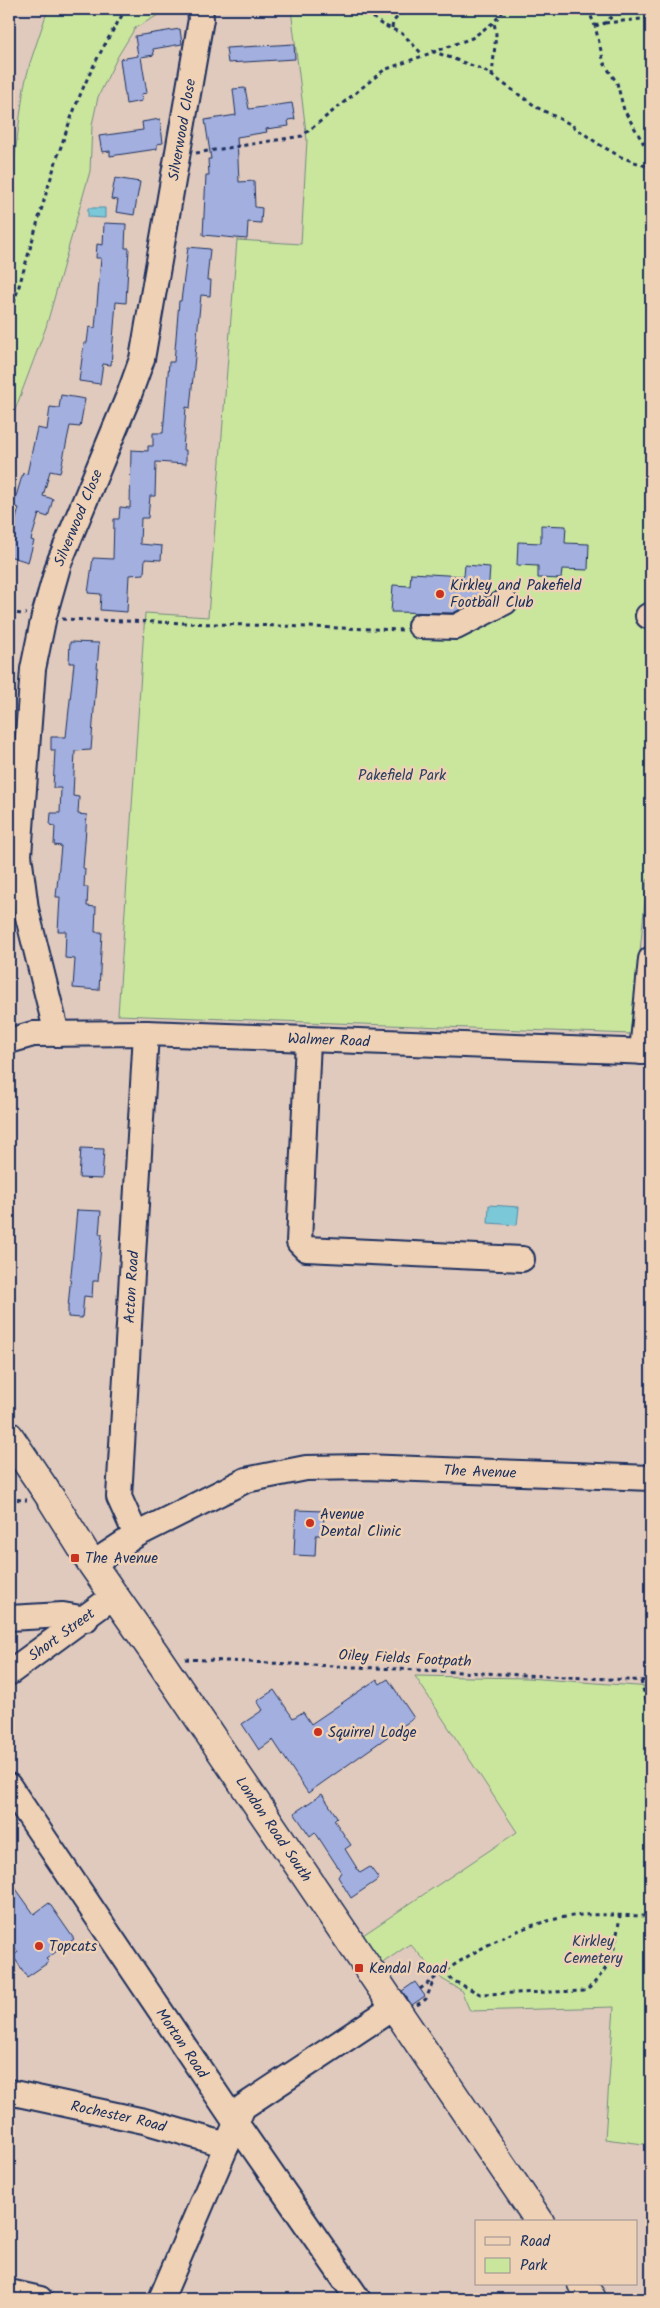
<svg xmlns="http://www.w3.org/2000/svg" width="660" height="2308" font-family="Kalam,sans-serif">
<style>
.green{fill:#cae69d;stroke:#728a7e}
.water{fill:#7ac8d8;stroke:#548ba7}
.building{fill:#a2afdf;stroke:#1b2f5e}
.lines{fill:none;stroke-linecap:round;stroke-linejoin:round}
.minor-casing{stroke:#1b2f5e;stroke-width:28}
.major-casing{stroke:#1b2f5e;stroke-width:31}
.path{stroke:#1b2f5e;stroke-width:3;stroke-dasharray:4 4;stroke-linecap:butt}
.minor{stroke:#efd1b5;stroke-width:24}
.major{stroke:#efd1b5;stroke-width:28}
.poi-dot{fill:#c8321e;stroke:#efd1b5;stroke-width:2}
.labels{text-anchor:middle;stroke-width:5;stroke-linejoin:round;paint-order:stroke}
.street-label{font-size:15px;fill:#1b2f5e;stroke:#efd1b5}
.poi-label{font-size:15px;fill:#1b2f5e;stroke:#efd1b5;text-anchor:start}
.park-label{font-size:15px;fill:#2c4164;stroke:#efd1b5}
</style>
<rect width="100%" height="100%" fill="#e0cabd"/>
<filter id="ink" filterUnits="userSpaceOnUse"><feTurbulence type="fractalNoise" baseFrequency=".02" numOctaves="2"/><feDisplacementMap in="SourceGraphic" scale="10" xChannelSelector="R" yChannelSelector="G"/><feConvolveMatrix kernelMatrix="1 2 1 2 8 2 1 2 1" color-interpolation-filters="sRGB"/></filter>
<g filter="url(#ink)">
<path class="green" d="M48,9h121l-34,19 -17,28 -20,41 -6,28 -2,46 -44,156 -37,99v-227l15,-112 6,-24z
M291,9h360v870l-4,1 -15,154 -514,-19 27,-402 63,4 29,-377 64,4 6,-104z
M415,1676l112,2 124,9v458l-46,-6 9,-132 -144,4 -9,-21 -19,-11 -32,-35 -29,20 -18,-29 154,-103z"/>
<path class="water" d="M88,208h17v10l-17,-1z
M489,1205l30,2 -2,18 -29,-2z"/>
<path class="building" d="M180,29l2,15 -29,5 1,6 -13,2 6,36 -6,1 1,7 -16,3 -6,-45 18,-3 -3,-20z
M294,44l1,15 -67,4 -2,-15z
M245,88l4,21 43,-6 3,16 -7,1 1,6 -23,3 1,3 -30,5 2,45 15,-1 1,26 7,1 -1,15 -13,-1 -1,17 -44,-4 3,-60h3l-1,-16h3l-6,-39 31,-5 -3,-26z
M160,119l3,24 -6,1v5l-47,7v-5l-8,1 -3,-16 44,-6 -1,-8z
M115,178l25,4 -6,33 -18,-3 2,-12 -7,-1z
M104,223l22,1 -1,24h4l-3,55 -10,-1 -5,63 -8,-1 -3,20 -21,-3 5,-38h3l2,-16 6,1 6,-70h-5l1,-14 6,1z
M188,247l22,2 -3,31h4l-1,16 -9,-1 -11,113 -4,-1 -3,43h3v14l-30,-2 -1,34h-5l-2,22h-7l-1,26 22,2 -1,14 -16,-1 -1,15 -15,1 -2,37 -27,-2 1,-16 -13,-1 5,-35 20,1 1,-40h5l1,-12 10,1 1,-58 17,1v-5h5v-13h10l6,-71h5l5,-61h2z
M61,395l24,4 -5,28 -10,-1 -10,47 -10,-2 -7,25 10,3 -5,18 -9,-3 -8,26 3,1 -6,21 -19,-6v-12l10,-36 -6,-2 10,-33 4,1 10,-46 10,2 3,-23 9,1z
M541,525l25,1 -1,17 24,1 -1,26 -26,-1 -1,10 -23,-1v-12l-21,-1 1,-23 23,1z
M465,565l25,2 -2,28 -15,8 -10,-1v6l-10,5 -62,-1 2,-27 17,1 1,-13 53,3z
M70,642l29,1 -8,107 -16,1 -2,45 6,1 -1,17 9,1 -4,53 2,1 -1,18h4l-1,19 9,1 -1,25h7l-3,58 -26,-2 2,-29 -10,-1 1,-27h-8l2,-34h-4l5,-51 -7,-1 1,-19 -5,-1 1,-12h9l1,-25h-8l2,-38h-4v-13h15l8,-74h-5z
M81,1148l23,1 -2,30 -23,-1z
M77,1210l24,1 -2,23h3l-4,47h-5l-1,16 -8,-1 -2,22 -14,-1v-10z
M296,1510l28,1 -1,24h-7l-1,21 -21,-1z
M377,1679l3,5 8,-5 26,39 -106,75 -35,-53 -14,10 -17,-26 21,-14 -6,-9 17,-11 19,28 10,-6 8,12z
M322,1794l15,23 -3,3 17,25 -6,4 15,24 10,-6 9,12 -28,19 -13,-21 3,-5 -26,-40 -5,4 -16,-23z
M9,1879l25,35 15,-11 25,36 -28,20 3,3 -22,15 -14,-21 5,-4 -9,-12z
M415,1982l10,14 -13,9 -10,-14z"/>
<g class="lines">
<defs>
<g id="minor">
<path d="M648,616l3,1"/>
<path d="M420,626l36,1 49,-25"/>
<path id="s1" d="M57,1034l-31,-125 -7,-54 14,-186 11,-53 15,-53 70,-168 13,-36 59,-340 -1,-10"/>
<path d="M308,1040l-9,202 7,7 216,10"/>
<path id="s2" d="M9,1041l24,-7 113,-1 505,19"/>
<path d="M642,1052l9,-93"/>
<path id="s3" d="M136,1535l-17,-38 27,-464"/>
<path id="s4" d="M92,1564l44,-29 110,-55 60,-12 58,-1 287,11"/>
<path d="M9,1618l54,-3 23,4"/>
<path id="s5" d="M9,1673l105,-77"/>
<path id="s6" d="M9,1786l227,337 122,176"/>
<path id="s7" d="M9,2092l135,29 83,24"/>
<path d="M9,2292l31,7"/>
<path d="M161,2299l82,-192 151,-100"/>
</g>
<g id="major">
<path id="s8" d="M9,1436l43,64 40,64 66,94 382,564"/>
<path d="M582,2284l10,15"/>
</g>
</defs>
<use href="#minor" class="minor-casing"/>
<use href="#major" class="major-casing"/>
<path class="path" d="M371,9l3,9 7,6 22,10 19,20
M588,9l7,17 9,37 13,20 7,27 27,46
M605,23l46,-5
M595,26l10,-3 15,-14
M392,28l1,-6 8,-9v-4
M432,51l52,19 54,38 32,16 30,21 21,12 30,11
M492,76l4,-42 -2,-12
M196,153l106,-17 82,-66 88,-32 22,-16 11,-13
M9,318c25,-77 43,-158 75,-232 12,-27 27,-53 42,-77
M9,613l17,1
M62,619l340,11
M9,1499l18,1
M185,1659l466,22
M641,1681l10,38
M444,1971l8,9 28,14 106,-3c27,-26 28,-38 34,-75
M420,1989c47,-35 102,-69 162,-74 23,-1 46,1 69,1
M417,2005l9,-6 8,-19"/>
<use href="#minor" class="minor"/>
<use href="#major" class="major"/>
</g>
</g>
<g class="poi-dot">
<circle cx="440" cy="594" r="5"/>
<circle cx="310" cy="1523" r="5"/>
<rect x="70" y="1553" width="10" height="10" rx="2.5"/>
<circle cx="318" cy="1732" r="5"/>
<circle cx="39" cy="1946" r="5"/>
<rect x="354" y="1963" width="10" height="10" rx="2.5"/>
</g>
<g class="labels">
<g class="street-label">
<text dy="5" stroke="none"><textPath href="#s1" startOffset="932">Silverwood Close</textPath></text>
<text dy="5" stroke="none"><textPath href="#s1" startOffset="528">Silverwood Close</textPath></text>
<text dy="5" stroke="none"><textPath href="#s2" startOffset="321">Walmer Road</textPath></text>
<text dy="5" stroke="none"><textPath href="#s3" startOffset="252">Acton Road</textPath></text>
<text dy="5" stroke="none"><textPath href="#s4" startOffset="411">The Avenue</textPath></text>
<text dy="5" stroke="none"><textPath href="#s5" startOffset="65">Short Street</textPath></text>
<text transform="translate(405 1658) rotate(3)" y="5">Oiley Fields Footpath</text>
<text dy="5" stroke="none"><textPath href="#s8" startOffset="474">London Road South</textPath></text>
<text dy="5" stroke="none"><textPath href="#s6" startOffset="310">Morton Road</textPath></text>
<text dy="5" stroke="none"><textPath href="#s7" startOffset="112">Rochester Road</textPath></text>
</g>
<g class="poi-label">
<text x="450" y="590">Kirkley and Pakefield<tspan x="450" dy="17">Football Club</tspan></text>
<text x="320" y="1519">Avenue<tspan x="320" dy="17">Dental Clinic</tspan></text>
<text x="85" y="1563">The Avenue</text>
<text x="328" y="1737">Squirrel Lodge</text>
<text x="49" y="1951">Topcats</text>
<text x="369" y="1973">Kendal Road</text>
</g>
<g class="park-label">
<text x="402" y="780">Pakefield Park</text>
<text x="593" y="1946">Kirkley<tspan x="593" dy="17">Cemetery</tspan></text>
</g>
</g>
<rect width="660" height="2308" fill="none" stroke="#efd1b5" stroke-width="30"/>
<rect x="15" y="15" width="630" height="2278" fill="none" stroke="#1b2f5e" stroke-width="2" filter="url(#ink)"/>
<rect x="475" y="2220" width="162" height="65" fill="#efd1b5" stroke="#9a9092"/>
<rect x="485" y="2237" width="25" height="8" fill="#efd1b5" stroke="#9a9092"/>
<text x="520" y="2246" font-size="15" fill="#1b2f5e">Road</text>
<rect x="485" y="2258" width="25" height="15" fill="#cae69d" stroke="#9a9092"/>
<text x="520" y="2270" font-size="15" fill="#1b2f5e">Park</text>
</svg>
